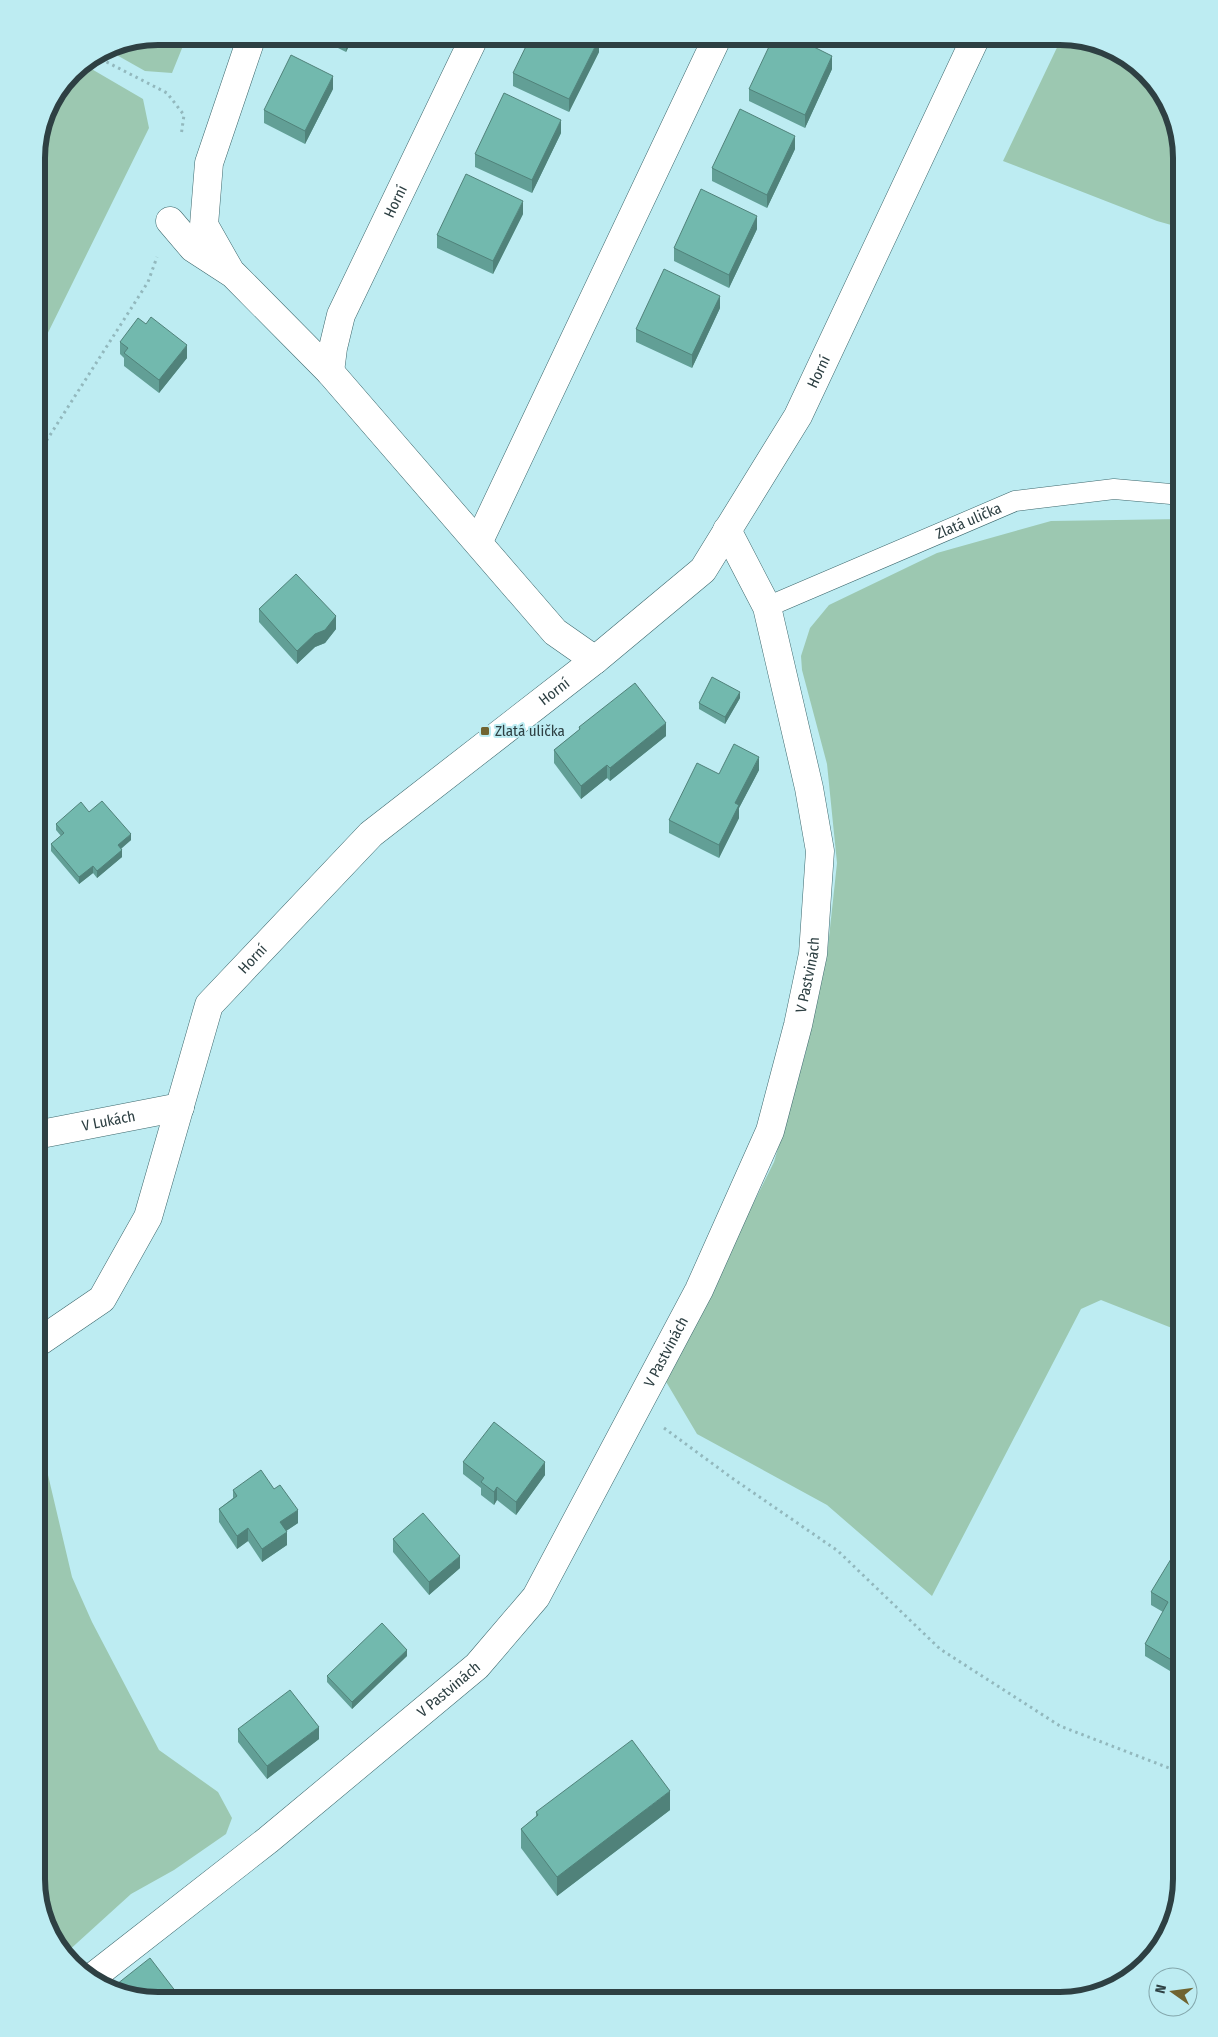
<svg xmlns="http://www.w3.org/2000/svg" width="1218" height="2037" font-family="'Fira Sans Condensed',sans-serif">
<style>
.green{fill:#9cc8b1}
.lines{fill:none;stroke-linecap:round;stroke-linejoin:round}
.service-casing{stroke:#3d686d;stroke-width:21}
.minor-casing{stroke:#3d686d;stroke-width:29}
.path{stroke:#92b8bd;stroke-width:3;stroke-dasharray:2.5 4;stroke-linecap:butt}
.service{stroke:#fff;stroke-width:20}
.minor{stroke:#fff;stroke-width:28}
.wall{fill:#629f96}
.shaded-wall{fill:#50827a}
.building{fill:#72b9ae;stroke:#50827a}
.poi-dot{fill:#706431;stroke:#bdecf2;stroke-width:2}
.labels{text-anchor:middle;stroke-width:4;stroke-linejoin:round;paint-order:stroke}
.street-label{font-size:15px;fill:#2e4043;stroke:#bdecf2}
.poi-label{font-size:15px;fill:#2e4043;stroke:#bdecf2;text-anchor:start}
.rim{fill:none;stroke:#2e4043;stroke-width:6}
</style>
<rect width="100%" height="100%" fill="#bdecf2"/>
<path class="green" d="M158,36h29l-15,37 -27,-2 -39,-22 6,-4z
M1062,37h6l60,20 41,47 13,54v70l-25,-7 -154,-60z
M83,64l60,35 6,29 -113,229v-207l10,-39 26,-39z
M1182,519v813l-81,-32 -20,9 -149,287 -105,-91 -130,-71 -32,-54 109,-218 31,-107 22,-99 10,-93 -10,-99 -25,-94 -1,-14 9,-28 19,-23 108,-52 114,-32z
M36,1424l36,153 20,45 67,128 59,42 14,26 -6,16 -52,36 -43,24 -65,59 -17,-20 -13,-54z"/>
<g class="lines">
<defs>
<g id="service">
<path id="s1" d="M767,607l248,-106 99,-12 68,6"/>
</g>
<g id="minor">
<path d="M170,221l23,27 40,26 97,98 225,260 40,28"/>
<path d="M229,269l-25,-44 5,-62 43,-127"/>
<path id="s2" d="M330,372l3,-24 8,-33 134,-279"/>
<path d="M479,541l239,-505"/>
<path id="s3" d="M36,1135l144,-28"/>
<path id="s4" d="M36,1344l66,-45 46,-82 61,-212 162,-171 224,-174 108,-90 95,-154 178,-379"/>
<path id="s5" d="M90,1979l178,-139 209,-174 59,-69 163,-307 71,-159 28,-106 15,-71 7,-103 -11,-63 -42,-181 -40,-77"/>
</g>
</defs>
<use href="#service" class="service-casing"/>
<use href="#minor" class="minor-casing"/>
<path class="path" d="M95,56l72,37 17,22 -3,21
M36,457l112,-175 9,-25
M664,1428l68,50 106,73 102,98 120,77 122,47"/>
<use href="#service" class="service"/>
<use href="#minor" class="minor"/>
</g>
<path class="wall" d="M314,36h40l-8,16z
M818,36h30l-6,12z
M599,52l-30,60 -56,-26v-13z
M832,69l-27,59 -56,-27v-12z
M333,89l-28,55 -41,-21v-13z
M561,133l-29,60 -57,-26v-13z
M795,149l-28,59 -55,-27v-13z
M523,214l-30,60 -56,-26v-13z
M757,229l-28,59 -55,-27v-13z
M720,308l-28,60 -56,-26v-13z
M120,342l67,16 -28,35 -35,-27v-8l-4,-4z
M259,609l77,20 -11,14 -10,4 -18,17 -38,-42z
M740,698l-15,26 -26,-15v-6z
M579,727l87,9 -56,45 -3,-3 -26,21 -27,-36v-13l25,-20z
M759,770l-20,38v10l-20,40 -50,-25v-13l50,-46z
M89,812l42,28 -10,9 1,8 -25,21 -4,-5 -14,11 -28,-33v-7l10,-8 -5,-6v-6z
M463,1462l82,13 -29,40 -19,-15 -3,5 -13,-10v-7l-18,-14z
M274,1489l24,34 -12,8 1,14 -25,17 -14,-21 -11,8 -18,-27v-13l14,-11v-8z
M393,1539l67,29 -31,27 -36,-43z
M1182,1558v117l-2,2 -35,-21v-12l18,-32 -12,-7v-13z
M407,1656l-55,53 -25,-27v-6z
M238,1729l81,10 -52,40 -29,-37z
M670,1810l-113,86 -36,-48v-19l15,-12v-5z"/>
<path class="shaded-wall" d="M348,36h6l-8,16v-13z
M842,36h6l-6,12z
M599,39v13l-30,60v-13z
M832,56v13l-27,59v-13z
M333,76v13l-28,55v-13z
M561,120v13l-29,60v-13z
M795,136v13l-28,59v-13z
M523,201v13l-30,60v-13z
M757,216v13l-28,59v-13z
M720,296v12l-28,60v-13z
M187,345v13l-28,35v-13z
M336,616v13l-11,14 -10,4 -18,17v-13l18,-17z
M740,692v6l-15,26v-7z
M666,723v13l-56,45v-13z
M759,757v13l-20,38v10l-20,40v-13l16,-42z
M607,765v13l-26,21v-13z
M131,834v6l-13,11v-6z
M122,850v7l-25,21v-7z
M93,866v7l-14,11v-7z
M545,1462v13l-29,40v-13z
M497,1487v13l-3,5v-13z
M298,1510v13l-18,12v-13z
M248,1528v13l-11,8v-13z
M287,1532v13l-25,17v-13z
M460,1556v12l-31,27v-13z
M407,1650v6l-55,53v-7z
M1182,1662v13l-2,2v-12z
M319,1727v12l-52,40v-13z
M670,1791v19l-113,86v-19z"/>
<path class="building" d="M341,36h7l-2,3z
M531,36h63l5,3 -30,60 -56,-26z
M774,36h18l40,20 -27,59 -56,-26z
M291,55l42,21 -28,55 -41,-21z
M504,93l57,27 -29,60 -57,-26z
M740,109l55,27 -28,59 -55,-27z
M466,174l57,27 -30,60 -56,-26z
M701,189l56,27 -28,59 -55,-27z
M664,269l56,27 -28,59 -56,-26z
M151,317l36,28 -28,35 -35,-27 4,-5 -8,-6 18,-24 8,6z
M296,574l40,42 -11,14 -10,4 -18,17 -38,-42z
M712,677l28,15 -15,25 -26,-14z
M635,683l31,40 -56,45 -3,-3 -26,21 -27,-36 26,-21 -1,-2z
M734,744l25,13 -24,46 4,2 -20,40 -50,-25 28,-57 22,11z
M102,801l29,33 -13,11 4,5 -25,21 -4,-5 -14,11 -28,-33 13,-11 -8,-9 25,-22 8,10z
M494,1422l51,40 -29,40 -19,-15 -3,5 -13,-10 3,-4 -21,-16z
M261,1470l13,19 6,-4 18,25 -18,12 7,10 -25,17 -14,-21 -11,8 -18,-27 18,-13 -4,-6z
M423,1513l37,43 -31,26 -36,-43z
M1174,1554l8,4v104l-2,3 -35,-21 23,-42 -17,-10z
M382,1623l25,27 -55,52 -25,-26z
M290,1690l29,37 -52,39 -29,-37z
M632,1740l38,51 -113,86 -36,-48 17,-14 -2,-3z
M150,1958l33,43 -33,-1 -38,-12z"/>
<rect class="poi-dot" x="480" y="726" width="10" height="10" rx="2.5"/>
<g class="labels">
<g class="street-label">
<text dy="5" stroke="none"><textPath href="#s2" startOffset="184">Horní</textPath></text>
<text dy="5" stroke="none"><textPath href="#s4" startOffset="1284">Horní</textPath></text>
<text dy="5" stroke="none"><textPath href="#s1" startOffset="219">Zlatá ulička</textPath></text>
<text dy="5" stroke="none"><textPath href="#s4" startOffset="862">Horní</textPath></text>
<text dy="5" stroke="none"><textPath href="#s4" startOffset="458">Horní</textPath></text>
<text dy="5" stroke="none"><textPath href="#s5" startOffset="1271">V Pastvinách</textPath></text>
<text dy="5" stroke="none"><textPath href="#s3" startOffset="74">V Lukách</textPath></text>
<text dy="5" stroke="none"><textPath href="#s5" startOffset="866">V Pastvinách</textPath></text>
<text dy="5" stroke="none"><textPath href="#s5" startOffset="461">V Pastvinách</textPath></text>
</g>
<g class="poi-label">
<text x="495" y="736">Zlatá ulička</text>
</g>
</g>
<path d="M0 0H1218V2037H0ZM158 45H1060A113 113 0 0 1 1173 158V1879A113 113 0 0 1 1060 1992H158A113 113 0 0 1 45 1879V158A113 113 0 0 1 158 45Z" fill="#bdecf2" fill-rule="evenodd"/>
<path class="rim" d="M158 45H1060A113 113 0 0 1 1173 158V1879A113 113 0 0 1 1060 1992H158A113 113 0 0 1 45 1879V158A113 113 0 0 1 158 45Z"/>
<g transform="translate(1173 1992) rotate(284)"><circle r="24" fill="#bdecf2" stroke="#84a7ac"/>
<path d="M0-4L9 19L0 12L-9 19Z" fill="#706431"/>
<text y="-8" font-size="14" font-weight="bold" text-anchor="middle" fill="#2e4043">N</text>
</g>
</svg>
